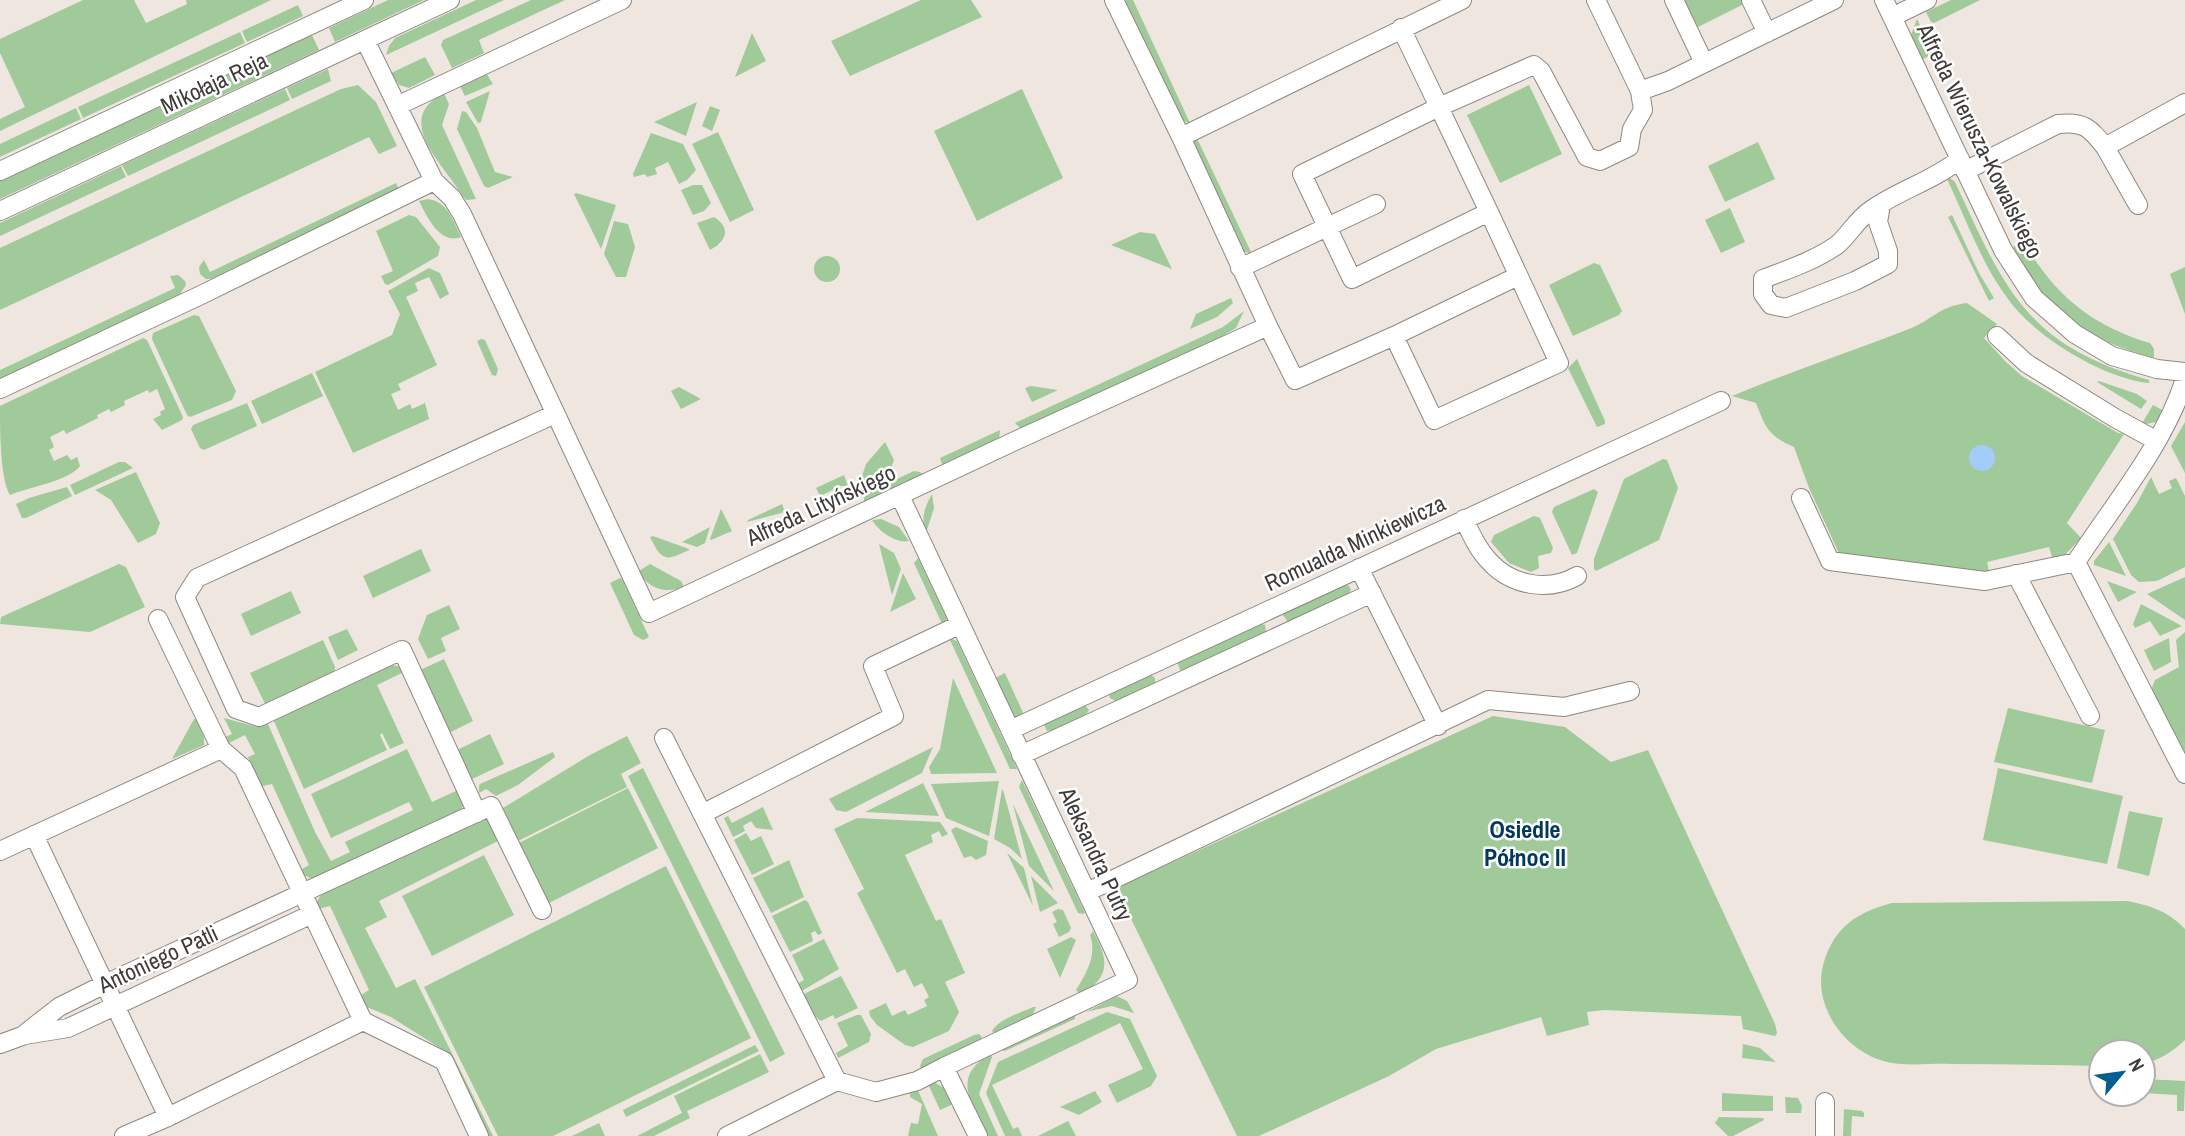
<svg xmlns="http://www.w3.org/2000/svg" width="2185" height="1136" font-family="'Archivo Narrow',sans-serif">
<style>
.green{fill:#a0ca99}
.water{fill:#a3ccf9}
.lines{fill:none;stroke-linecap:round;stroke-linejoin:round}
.minor-casing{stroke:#8f8781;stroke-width:20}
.minor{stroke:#fff;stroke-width:18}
.labels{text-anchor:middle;stroke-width:5;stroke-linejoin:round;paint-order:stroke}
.street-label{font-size:23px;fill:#3f3b39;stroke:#fff}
.neighbourhood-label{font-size:24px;font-weight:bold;fill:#00395b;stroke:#fff}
</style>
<rect width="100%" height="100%" fill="#efe6e0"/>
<path class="green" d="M83,0h51l12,23 41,-19 -1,-4h85l-271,131v-12l25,-12 -25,-54v-14z
M388,0h36l-89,42 -6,-14z
M476,0h28l-118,55 3,-9 6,-8z
M531,0h34l-86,40 5,13 -32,15 -11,-23 2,-5z
M921,0h50l11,17 -132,59 -19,-35z
M1125,0h8l57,123 -9,-3z
M1684,0h58l2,4 -46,23z
M1951,0h29l-46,23 -3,-1 -5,-10z
M298,5l5,11 -56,26 -5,-11z
M1917,19l16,35 -10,5h-3l-9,-24z
M240,32l5,11 -162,75 -5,-11z
M752,33l14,28 -31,16z
M312,35l7,15 -319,149v-18z
M425,57l10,18 -26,13 -10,-3 -8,-12z
M328,69l3,12 -39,18 -5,-11z
M486,73l7,11 -28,12 -5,-10z
M358,85l18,17 21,44 -18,8 -10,-17 -369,173v-62l341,-159z
M1529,85l33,69 -62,29 -33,-68z
M285,89l5,11 -162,76 -6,-11z
M1022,89l41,89 -86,43 -43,-90z
M490,91l-9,31 -3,1 -12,-21z
M444,93l5,11 -7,21 34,74 -9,1 -4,-3c-18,-32 -72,-77 -19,-104z
M697,102l-11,34 -32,-14z
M710,106l10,4 -8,21 -10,-5z
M76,108l5,11 -81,38v-13z
M462,111l4,1 11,16 18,44 18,5 -25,11 -4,-2 -27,-57z
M718,132l36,78 -24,12 -38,-78z
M651,133l32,11 13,26 -9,10 -8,4 -11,-22 -13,6 2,6 -10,3 -2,-3 -11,3 -1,-3z
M1195,134l57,120 -9,-3 -51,-109z
M1758,142l17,37 -50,23 -17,-36z
M121,166l5,11 -126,59v-13z
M1950,178l5,4c50,108 71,163 194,198v3c-46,-5 -114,-46 -141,-84 -27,-36 -42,-80 -61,-120z
M396,183l3,7 -188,89h-5l-6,-5 -1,-7 5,-7 6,12z
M693,185h9l9,18 -7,8 -11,4 -12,-25z
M576,193l40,12 -15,44 -27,-55z
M428,199c20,3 25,21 33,38 -21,8 -34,-20 -42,-36z
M1730,208l15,34 -24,11 -16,-33z
M409,215l7,2 24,30 -2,9 -50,29 -3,-1 -4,-8 12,-5 -17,-40z
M1952,215l27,58 15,25 -5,3 -41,-84z
M714,217c18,11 12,25 -4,33l-13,-27z
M614,221l14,3 7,23 -9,30h-10l-12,-23z
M1140,232l15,2 17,35 -61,-24z
M2023,241c32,54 67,84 127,102l4,6v9c-42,-11 -81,-29 -110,-62 -12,-13 -21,-31 -31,-46v-3z
M814 269a13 13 0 1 1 26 0a13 13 0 1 1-26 0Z
M1594,263l6,2 22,46 -3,4 -46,21 -24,-51z
M2185,267v47l-15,-40z
M429,268l11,5 9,21 -9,5 -11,-22 -14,6 3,8 -12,6 31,68 -39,19 3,6 -10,4 7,16 12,-6 2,5 13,-6 4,16 -76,34 -38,-81 77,-37 8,-21 -12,-23z
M178,275l7,6 1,4 -6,9 -180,85v-9l175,-82 -5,-12z
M1231,298l2,5 -16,14 -27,12 6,-15z
M1967,303l30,21 -13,14 22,24 16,14 96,57 6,1 -57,89 14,15 -17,18 -11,4 -4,-13 -62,15 3,13 -148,-15 -33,-72 -15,-41c-26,-12 -28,-18 -38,-44l-24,-7c58,-24 118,-44 177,-67 24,-9 28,-22 58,-26z
M1244,311l-8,17 -22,13 -188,88h-5l-6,-6 208,-96z
M194,315l5,1 37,75 -4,9 -42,17 -3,-2 -35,-76 1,-6z
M143,338l4,2 36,77 -1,3 -20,10 -9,-11 8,-4 -1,-3 5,-3 -8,-20 -8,4 -1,-3 -24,11 1,4 -14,7 -2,-3 -12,6 1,3 -32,16 -2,-4 -14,7 4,10 -5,3 5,11 13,-6 4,5 6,-3 3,9c-11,15 -51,21 -70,29 -10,-16 -10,-66 -10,-89z
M481,339l4,1 13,29 -2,7 -4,-1 -15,-34z
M1577,359l28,62v3l-8,3 -29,-59z
M312,373l11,23 -61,28 -11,-23z
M2099,381l38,13 10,7 -6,8 -44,-27z
M1031,386l27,4 -26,12 -7,-14z
M679,387l22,12 -20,10 -10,-18z
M247,403l10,23 -53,24 -4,-2 -9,-19 2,-4z
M2153,405l11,6 -8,11 -15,3z
M2185,422v51l-14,-27z
M1000,430l-1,10 -56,27 -3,-9z
M885,442l9,18 -3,8 -31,14 6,-18z
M1663,459l4,1 11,28 -19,52 -63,31 -2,-2v-10l30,-80z
M119,462h6l8,6 -58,27 -5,-10z
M914,471l6,1 4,3 -60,28v-5l3,-5z
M136,472l24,51 -4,11 -18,9 -27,-43 -16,-10z
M844,475l4,11h-7l-21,10 -4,-8z
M2151,477l8,17 13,-6 -3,-7 7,-3 9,18v71l-28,14 -18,1 -8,-7 -18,-36 24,-36z
M67,487l5,9 -46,22h-4l-6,-14 13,-6z
M1594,489l4,3 -21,61 -5,2 -20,-43 2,-5z
M932,494l2,14 -8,25c-5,-15 -2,-25 6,-39z
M782,504l3,8 -38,10 1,-2z
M721,509l11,22 -21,9 -1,-1z
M1534,516l6,2 13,30 -2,5 -13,3 1,12 -8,4 -22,-9 -18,-21 3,-7z
M881,519l18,8 10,14c-12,3 -31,-10 -37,-21z
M710,527l-5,16 -8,4 -15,-5z
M653,536l36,13v1c-23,11 -27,12 -39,-13z
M2109,542l17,34 -32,-11v-4z
M879,544l15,9 7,16 -9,26z
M421,549l10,22 -58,27 -10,-22z
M918,558l29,61 -5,5 -28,-61z
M119,564l7,3 19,40 -55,25 -90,-8 1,-7z
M650,564l31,17 3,6c-19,7 -36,2 -45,-16z
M903,573l13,26 -26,13z
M2185,577v43l-38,-26z
M620,578l2,1 27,58 -6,3 -9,-5 -24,-52z
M2107,581l30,11 -19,10z
M1343,584l6,2 2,4 -4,6 -59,26 -6,-8z
M291,591l10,22 -50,23 -10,-22z
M2141,604l41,22 -22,10 -10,-15 -15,7 -2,-4z
M449,605l11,24 -19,9 5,13 -18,8 -10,-20 9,-24z
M1259,623l6,2 1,7 -85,40 -4,-10z
M347,629l11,21 -20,10 -10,-23z
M2185,632v126l-34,-68 4,-10 24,-13 -3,-27z
M2169,638l2,24 -17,9 -10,-21z
M952,639l5,2 60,128h-7l-60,-129z
M323,640l12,27 -1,7 -67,34 -17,-35z
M444,659l29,62 -26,13 -27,-64z
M392,665l10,2 4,4 -29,14 27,58 -14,6 -8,-16 -2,2 7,15 -83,39 -31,-70z
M1005,673l19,42 -8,4 -20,-36 1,-6z
M1150,674l5,4v5l-4,4 -34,15 -7,-4 -1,-4 3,-3z
M953,678l44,95 -66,1 -2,-7 11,-18z
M1083,703l6,7c-5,10 -30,21 -42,21l-4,-8z
M2008,708l97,22 -13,53 -98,-21z
M1493,716l72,11 46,35 37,-12 127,274 2,9 -2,3 -32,-7 -2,-13 -137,-6 -17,2 2,13 -42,11 -6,-19 -105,32 -47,27 -130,60h-22l-121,-248z
M224,718l33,9 9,-4 2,1 47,108 16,29 19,-9 -5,-10 68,-32 -4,-8 -78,36 -20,-44 96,-45 25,53 28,-13 5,14 -7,11 -145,65 -12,-5 1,-5 7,-4 -37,-81 -13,3 -12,-20 4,-2 -3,-8 7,-3 -10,-19 -20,10 -4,-6 11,-5z
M194,719h2l8,18v8l-32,14z
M490,734l14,30 -36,17 -13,-30z
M627,736l14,27 -20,11 6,13 -109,54 -11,-23h-2l-2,-10 87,-53z
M933,747l-11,26 -76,39 -10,-2 -7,-11z
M553,752l2,5 -37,28 -22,11 -10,-7 -7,4v-8l3,-2z
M643,768l142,286 -15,8 -142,-286z
M1998,768l125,28 -16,68 -124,-24z
M1022,780l63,133 -2,1 -5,-1 -59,-126z
M999,781l-10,55 -43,-18 -15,-34z
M923,783l16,33 -74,-4z
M628,788l30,60 -109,55 -30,-60z
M1002,789l1,1 19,69 -12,-11 -16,-9z
M1013,804l41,87 -25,-25z
M763,807l10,23 -17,-2 -5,-7 -8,5 2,5 -12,6 -9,-19 4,-2 4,7z
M2129,811l34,7 -14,58 -32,-8z
M486,816l12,25 -119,60 8,16 -22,11 31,60 19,-9 78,157h-5l-40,-83 -57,-36 -29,-12 -4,-8 11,-7 -39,-84 -12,3 -2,-6 6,-10z
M857,818l83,4 8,12 -6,3 -3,-6 -8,4 2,7 -28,13 31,66 5,-2 24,54 -20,9 14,30 -10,19 -36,16 -8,-2 -28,-20 -7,-9 -1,-5 17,-8 6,13 13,-6 3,5 19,-9 -3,-6 5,-3 -7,-14 -8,4 -9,-18 -8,4 -40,-80 7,-4 -30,-60z
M956,827l32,14 -2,14 -10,5 -5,-4 -7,2 -13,-28z
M746,833l5,8 10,-5 13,28 -22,11 -18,-35z
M1007,853l17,15 9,38z
M484,855l30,60 -82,41 -30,-60z
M789,860l15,37 -33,16 -18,-35z
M666,866l85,172 -198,98h-55l-74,-149z
M1031,876l27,27 -18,9z
M805,900l3,2 14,31 -4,2 -3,-4 -4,2 2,8 -23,11 -18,-36z
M2128,901c23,5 40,10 57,28v111c-13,12 -25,20 -42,24v-12h-42v14c-50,-1 -99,-2 -149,-2 -22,-1 -48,3 -69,-3 -40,-12 -72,-57 -59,-99 11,-36 34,-50 68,-59z
M1058,909l5,1 8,18 -2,4 -10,5 -6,-13 4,-2 -5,-10z
M1093,931c16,29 18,46 -13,64l-4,-5c11,-18 21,-35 14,-55z
M1071,937l5,3 -16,38 -13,-29z
M824,939l15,30 -39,23 -3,-8 7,-4 -12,-25z
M841,976l17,32 -23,11 -2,-4 -12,6 -9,-7 -10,-19z
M1117,996l10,5 7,12 -22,-7 -26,6z
M1033,1007h3l-4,9 -38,17 -2,-2c7,-12 28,-18 41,-24z
M1107,1012l23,7 27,57 -6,10 -34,17 -9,-18 35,-16 -23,-46 -128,62 21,44 5,-2 4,9h-17l-19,-43 12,-31z
M857,1015h4l10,19 -2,8 -31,16 -2,-5 12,-7 -11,-23z
M1075,1015v4l-70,32 -4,-1z
M979,1034l3,3 -2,3 -50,23 -1,4 -7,3 -2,-4 3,-7 51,-24z
M1743,1044l17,4 16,14 -34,-4z
M755,1045l4,6 -133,66 -3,-7z
M760,1054l9,18 -82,39 3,7 -36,18h-17l45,-23 -8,-17z
M990,1054l2,3 -13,37 19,42h-10c-16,-32 -38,-58 2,-82z
M2143,1079l42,2 -1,30h-7v-16l-34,-2z
M934,1082l10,6 7,15v2l-11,5 -12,-26z
M917,1088l21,48h-30l3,-13 7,1 4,-20 -12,-7v-5z
M1095,1091l7,11 -23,13 -19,-8z
M1722,1093l51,3v15h-51z
M1785,1097l13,1 4,8 -1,7h-15z
M1844,1109l18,2 2,2v4l-12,-1 -1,20h-8z
M1719,1117l44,1 1,2 -31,16h-5l-13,-13z
M1068,1121l8,15h-38z
M599,1123l6,13h-33z"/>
<path class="water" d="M1969 458a13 13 0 1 1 26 0a13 13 0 1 1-26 0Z"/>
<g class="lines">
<defs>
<path id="minor" d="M1674,0l30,63
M1751,0l16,33
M1884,0l119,250 31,48 41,36 37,22 45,13 28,3
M1892,17l35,-17
M1401,28l38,79 95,-42 7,6 46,86 13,4 29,-14 3,-18 11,-19 -3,-19 -44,-91
M365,40l69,141 18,17 10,16 187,399 368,-173 251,-114 -87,-189 -67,-137
M1640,91l28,-10 166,-81
M397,106l225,-106
M1439,107l50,105 -137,67 -50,-105z
M1181,137l281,-137
M2105,147l33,58
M0,171l364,-171
M1965,171l93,-47c26,-3 32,4 47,23l80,-44
M1881,205l-3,17 10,29v13l-33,17 -69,27 -15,-3 -8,-11v-15c26,-10 51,-18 74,-34 12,-10 20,-26 34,-35 28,-20 62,-29 89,-51
M0,211l450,-211
M1240,268l136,-64
M1268,326l27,54 99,-44 124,-60
M1394,336l40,84 125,-57 -70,-151
M1997,336l29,27 89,55 42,23
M0,389l201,-94 233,-114
M900,496l228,484 -184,87 34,69
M1801,498l29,63 155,20 91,-19c38,-58 88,-117 109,-183
M1464,519c7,15 14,31 26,43 22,24 59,30 87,14
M2076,562l109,212
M1359,568l79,158
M2016,574l74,142
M158,619l63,130 22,19 120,253 81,40 35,75
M1010,730l711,-329
M664,738l173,343
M1021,755l351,-162
M477,813l-75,-163 -143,67 -23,-8 -51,-112 12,-19 358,-164
M702,814l192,-98 -21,-50 86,-41
M34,835l134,282
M0,851l221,-102
M1087,892l401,-192 76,7 66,-16
M25,1035l43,-7 244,-114
M0,1044l22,-8 37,-29 46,-23 386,-178 51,104
M124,1136l44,-19 195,-96
M727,1136l110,-55 39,11 41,-11 27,-14
M1825,1136v-34"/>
</defs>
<use href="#minor" class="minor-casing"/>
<use href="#minor" class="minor"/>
</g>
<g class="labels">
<g class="street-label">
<text transform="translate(214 83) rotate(-25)" y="8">Mikołaja Reja</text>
<text transform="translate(1980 141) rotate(64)" y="8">Alfreda Wierusza-Kowalskiego</text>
<text transform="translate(821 505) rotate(-25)" y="8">Alfreda Lityńskiego</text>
<text transform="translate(1355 543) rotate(-25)" y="8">Romualda Minkiewicza</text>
<text transform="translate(1096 854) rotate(65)" y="8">Aleksandra Putry</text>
<text transform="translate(158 959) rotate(-25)" y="8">Antoniego Patli</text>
</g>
<g class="neighbourhood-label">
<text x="1525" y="838">Osiedle<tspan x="1525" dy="28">Północ II</tspan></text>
</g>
</g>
<g transform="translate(2122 1073) rotate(61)"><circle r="33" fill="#ffffff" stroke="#b2b1b0" stroke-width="2"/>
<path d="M0-5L12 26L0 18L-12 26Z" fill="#015e8e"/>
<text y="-10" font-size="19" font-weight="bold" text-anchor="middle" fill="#3f3b39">N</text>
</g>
</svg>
